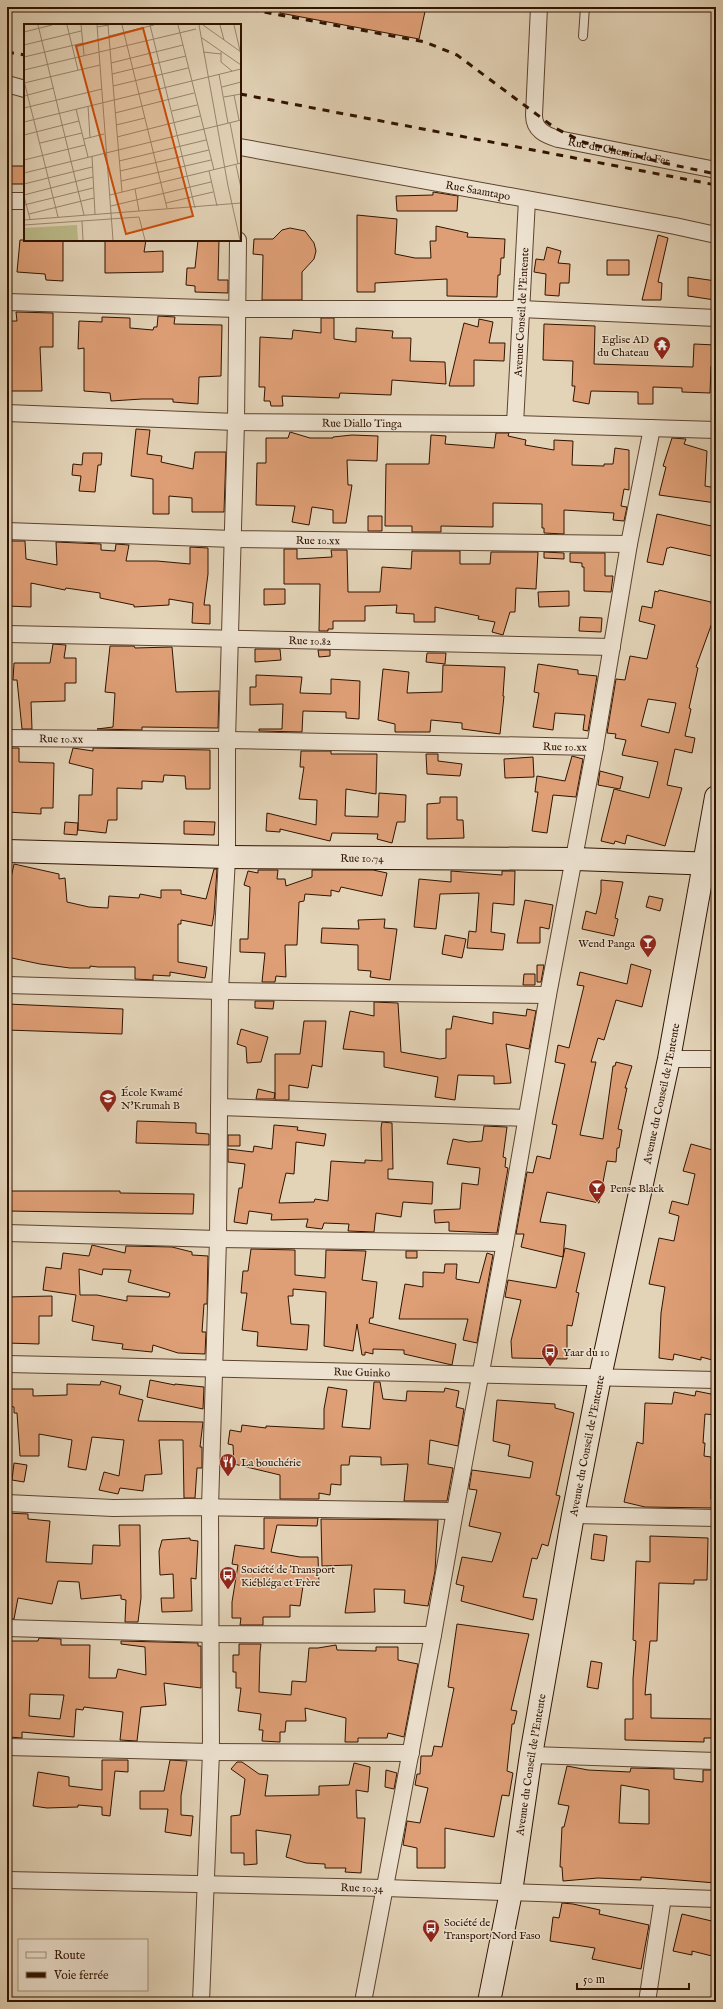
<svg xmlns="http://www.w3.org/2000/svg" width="723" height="2009" font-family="'IM FELL English',serif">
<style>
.building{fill:#df9f76;stroke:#301300;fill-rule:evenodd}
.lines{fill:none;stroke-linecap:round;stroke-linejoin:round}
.lane-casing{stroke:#5d432e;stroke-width:10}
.street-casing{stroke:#5d432e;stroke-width:18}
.secondary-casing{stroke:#301300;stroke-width:24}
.lane{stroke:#ede2d0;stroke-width:8}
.street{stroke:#ede2d0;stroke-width:16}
.secondary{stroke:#ede2d0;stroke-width:22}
.rail{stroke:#301300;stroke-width:3;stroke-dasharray:7 7;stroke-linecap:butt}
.labels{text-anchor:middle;stroke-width:3;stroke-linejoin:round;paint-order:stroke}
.street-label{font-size:11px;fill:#301300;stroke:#ede2d0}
.poi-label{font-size:11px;fill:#301300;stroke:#ede2d0;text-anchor:start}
.inset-road{fill:none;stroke:#9b866e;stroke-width:1}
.view{fill:#cc4e0a;fill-opacity:0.15;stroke:#cc4e0a;stroke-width:2}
.inset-edge{fill:none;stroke:#301300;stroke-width:2}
</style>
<rect width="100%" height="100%" fill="#e3d3b7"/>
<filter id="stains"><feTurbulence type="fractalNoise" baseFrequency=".005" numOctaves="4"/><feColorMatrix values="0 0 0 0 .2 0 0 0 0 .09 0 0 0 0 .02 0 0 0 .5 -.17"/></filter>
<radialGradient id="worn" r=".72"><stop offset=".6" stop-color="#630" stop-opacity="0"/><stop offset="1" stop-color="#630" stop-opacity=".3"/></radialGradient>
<path class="building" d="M281,7h145l-7,32 -139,-26z
M7,166h18v18h-18z
M433,192l25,4 -1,15h-60l-1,-15 37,-1z
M357,215l40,4 -2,35 20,4h16l-1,-17h6v-15l32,7 -1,4 38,2 -1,19h-3l-1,17h-2l-1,22 -50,-1v-17l-72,4v9h-18z
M290,228l15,3 9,12 2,8 -2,8 -12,13v28h-40l1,-45 -10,-1 1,-15h19l9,-9z
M658,235l10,3 -10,44 4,1 -1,17h-19z
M20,240h43v41l-17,-1 -1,-6 -28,-2z
M105,240h41l-2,12 19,-1v21l-58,1z
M198,240h21l-1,40h10v13l-33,-1v-6l-9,-1 1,-17h8z
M547,247l14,4 -3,12 12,1 -1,19h-9l-1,13 -14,-1 1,-21 -12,-2 2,-13 8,1z
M607,260h22v15h-22z
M688,277l28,4 -1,19 -27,-4z
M16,312l37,1v34h-13l2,44h-35v-70h10z
M158,316l17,1 -1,7 48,1 -1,51 -22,1 -1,27 -25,-2v-3h-31l-31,2 -1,-8 -26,-2v-43l-6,1 1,-28 23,1v-5l28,1v10l23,2 1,-3h3z
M321,318h13v21l22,3v-14l37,3 -1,7h19l-1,23 35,1 1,22 -54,-4 -1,15 -51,-2 -1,5 -57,-2 1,10h-12l-1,-5h-6l1,-14h-6l1,-50 32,2 1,-9 28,3z
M479,319l14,3 -4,21h16l-1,18 -30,-1v26h-25l15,-63 14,4z
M544,324l51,2 -1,38 99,3 1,-23 22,1v21h-5l-1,27 -28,-1v-4l-29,-1v17h-15v-12l-47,-1 -2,13 -16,-3 2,-15h-3l1,-25 -30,-1z
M136,429l14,1 -3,24 15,2 -1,6 32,7 2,-17h31l-2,60h-32v-14l-23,-2v18h-16v-35l-22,-3z
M290,432l20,6h23v-1l19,-2 26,1 -1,25 -30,-1 1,25h4l-6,38h-13v-13l-21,-3 -3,18 -17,-3 3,-16 -39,-1 1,-42h9v-25h22z
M496,433h13l-1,3 18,4 -1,5 29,5v-10l19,1 -1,24 32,1v-2h9l2,-16 14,2v40l-5,-1 -3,17 6,1 -3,14 -11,-1 1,-7 -50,-3v24l-20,-1v-5h-2v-24l-49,-1v24l-52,-1v6h-29v-6h-27l1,-62h43l2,-29 15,1 -1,8 49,4z
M672,438l14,1 -2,5 23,7 -2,35 11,2v15l-57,-8 7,-28 -3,-1z
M83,453h19l-1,12h-3l-3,27 -16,-1 2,-15 -9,-1 1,-11 9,1z
M657,514l59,13v30l-46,-10 -1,1h-2l-4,17 -16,-3z
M368,516h14v15h-14z
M7,541h18l1,18 31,6 -1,-23 45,2v6l14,1 1,-7 13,1 -3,16h31l33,3v-17l18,1v26l-4,31h6v19l-18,-1 1,-20 -24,-4v6l-35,2v-2l-34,-7v-5l-34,-5 -1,2 -34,-7v24l-24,-1z
M284,549h13v10l35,-2 -1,-7h16l1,42h32l2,-25 29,2 1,-18h48v13h30l1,-12h47l-2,37 -20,-1 -1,24h-5l-7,23 -11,-3 3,-10 -17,-3 1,-3 -44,-9v15h-21v-8l-18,-1 1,-8 -32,1v15h-32v8h-5v2h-9l1,-47h-36z
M544,552l20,1v6l-20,-1z
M570,553h35v23h8l-2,16 -27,-1v-24h-2v-4l-12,-1z
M264,589h21v15l-21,1z
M659,590l52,12v2l5,1v7l-20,55 2,1 -9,40 2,1 -6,27 10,2 -3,15 -17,-4 -8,36 15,3 -17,58 -38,-11 -2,9 -10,-3 -1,3 -13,-3 13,-52 35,9 9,-36 -36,-7 4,-15 -11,-2 1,-4 -9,-1 9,-54 9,1 5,-24 17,3 8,-34 -16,-4 3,-15 10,2 3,-17 3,1zM648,699l28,4 -7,30 -28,-7z
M569,591v15l-30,1 -1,-15z
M580,617l22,1 -1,14 -22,-1z
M53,644l13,1 -2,13h12v25h-11v18l-34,1 1,27h-10l-5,-49h-4l1,-17h36z
M110,646h24l1,2 37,-1 4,45 43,-1 -1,37 -76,-1v3l-45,-1 16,-2 2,-34 -10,-1z
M255,649h25l1,11 -26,2z
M318,650h12v6l-11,1z
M427,653h19l-1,11 -19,-2z
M538,664l40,6v4l19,2 -9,55 -5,-1 2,-15 -30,-2 -2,17 -20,-3 6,-34 -5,-1z
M443,665l62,2 -2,29h1l-4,38 -38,-5v-6l-31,-3 -1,12h-35v-8l-17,-4 5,-51 26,3 -2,21 35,-1z
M256,675l46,2 -2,16 31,1v-15l29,2 -1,38 -13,-1v-6l-43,-1 -1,21 -43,-1v-2h23l1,-25 -33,1v-18h6z
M7,748h12v14l35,1 -1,45h-12v6l-34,-2z
M73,748l20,3v-3l117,2v39h-24l-1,-13 -21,-1 -1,7 -21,-1v8l-25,-1v32h-9l-2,13 -28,-3 1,-35h13l1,-26 -24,-6z
M301,751h30v3h46l-1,40 -30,-5 -1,27 33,1 1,-24 27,2 -1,27h-8l-5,21 -15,-4 1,-5 -46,-1 -2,8 -50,-12v3l-14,-1 1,-18 49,12 1,-25 -18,-1 5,-32h-4z
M426,754h12v7l24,3 -2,12 -33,-2z
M572,756l11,3 -7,38 -23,-2 -6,38 -15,-2 6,-39h-3l2,-16 28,5z
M533,757l1,20 -29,1 -1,-19z
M600,771l23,6 -3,12 -22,-4z
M440,797h17v23h6l1,18 -37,1v-35l13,-1z
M184,821l31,1 -1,13 -30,-1z
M65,822l13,1 -1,12 -13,-1z
M14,864l45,10v5l6,-1 2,24 22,5 19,1 1,-12 30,2 1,-4 21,4v-8h20v4l25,5 8,-30h3l-3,45 -2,12 -31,-6v4h-3v38l29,5 -2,11 -35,-6v4l-17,-1v5l-18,-1v-12h-37l-8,-1v2h-20l-30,-4 -33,-7v-61z
M258,870h20l-1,9h8l1,7 26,-9v-7h61l14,3 -5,23 -41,-9 -2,5 -8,-2v6l-26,-2 -1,7 -5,1 -2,43h-12l1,32 -10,-1 -1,6h-13l3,-29 -25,-1v-13h8l2,-52 -6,-2 4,-14 10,2z
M451,871l51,4v-4h13l-1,34 -21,-2 -2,29 14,2 -2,16 -36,-2 2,-17 7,1 3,-39 -39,1 -4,35 -22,-2 5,-48 32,3z
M601,880l22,2 -8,36 3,1 -4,17 -32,-7 4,-18 10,3 5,-22z
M649,896l14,3 -3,12 -14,-4z
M525,900l28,5 -4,24 -9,-2v16h-23z
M385,919l-1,9 13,1 -7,51 -20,-3 1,-6 -13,-1v-25l-37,-2 1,-15 37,1 -1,-9z
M445,935l21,4 -4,19 -20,-4z
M631,964l20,6 -9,37 -26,-7 -12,40 -6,-2 -7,24h5l-16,73 23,4 10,-73h2l1,-4 16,4 -7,22h2l-9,41 4,1 -3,18h-2l-1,14 -9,-1 -8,42 -52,-11 -7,30 26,3 -3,32 -42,-10 3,-13h-8l11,-62 6,1 4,-17 13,3 7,-34 -5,-1 13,-60 -10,-2 3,-17 11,3 15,-62 -7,-1 3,-13 47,12z
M537,965h7l-3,17h-4z
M524,974h11v11h-12z
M255,1001h19l-1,8 -18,-1z
M374,1002l24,1 3,49 39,7 6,-1v-29h5l2,-13 40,8v-12l33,4 1,-7 9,2 -7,38 -23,-5 5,39 -17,1v-8l-36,-1 -3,25 -20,-3 3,-20 -54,-10v-15l-41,-3 7,-38 24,5z
M7,1004l116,5 -1,25 -115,-4z
M304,1021h22l-4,46 -10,-2 -4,23 -19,-3v15h-14v-46h25z
M241,1029l27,8 -7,25 -14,1 -1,-16 -9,-3z
M258,1089l17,4 -1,6h-18z
M137,1121l59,2v10l13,1v11l-73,-2z
M382,1122l10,1 1,46h-5v10l45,3 -1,22 -29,-2 -2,15 -25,-4 -2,19 -26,-1 1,-7 -25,-1 -2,6 -16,-2 2,-8 -37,1 1,-6 -23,-3 -2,13 -13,-2 5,-34h3l3,-24 -17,-2v-13l25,3 1,-6 18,3 2,-24 24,2 -1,3 29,4 -2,12 -28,-4 -2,32 -8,-1 -7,30 35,-1 1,-3 13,2 3,-40 34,2v-3l17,1 -1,-33z
M484,1126l23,1 -4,30 3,1 -1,9 3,1 -11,65 -48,-2v-9l-14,1 -1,-13 26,-1 2,-26 16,2 2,-17 -33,-4 6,-25 15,3 14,-1z
M228,1135h12v11h-12z
M691,1144l25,7v210l-15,-4v3l-27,-6 -1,6 -14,-2 2,-45 4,-26 -16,-3 10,-46 15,3 5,-25 -10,-3 3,-12 16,4 7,-31 -12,-3z
M7,1191h113v2l74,1 -1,20 -186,-3z
M92,1245l33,8 1,-7 46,1 20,5v3l16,1 -1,48h-3l-2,28h4l-1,22 -27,-1 -25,-8 -1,7 -30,-3 1,-5 -31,-4 2,-14 -22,-5 4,-26 -33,-5 3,-23 15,2 2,-16 26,3zM79,1269l23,6 1,-6 28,1 -3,12 42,11 -1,4 -42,-1v5l-30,-6h-17z
M565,1248l20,5 -9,39 3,1 -7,33 -5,-1v34l-55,-1 -1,-17 10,-41 -16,-3 3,-17 48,8z
M251,1249l44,1v25l30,3 1,-28 40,1 -4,29 15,2 -4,36h-3l-1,5 87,21 -4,21 -48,-11v-4l-31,-1v5l-8,-2v3h-3l-5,-31 -4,27 -29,-5 2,-54 -33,-3v7h-5l3,28 18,1 -2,25 -50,-4 1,-14 -16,-2 5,-37h-6l2,-22h5z
M406,1251h11v7h-11z
M487,1253l6,2 -16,88 -14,-3 5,-21h-69l6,-35 18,3v-15l21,1 1,-9h12l-1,15 23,4z
M52,1296v20h-13v28l-32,-1v-46z
M150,1380l25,5v-1l29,3 -1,22 -56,-12z
M101,1381l20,5 -2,8 24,6 -5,21 65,1 -3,25h2v21h-5l-2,30h-11l-1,-58h-24l3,34 -17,1 -2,16 -23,-3 -2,6 -19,-4 5,-18 15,4 5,-36 -32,-3 -6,33 -18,-3 4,-27 -33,-6v22h-19l-3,-43h-3v-6l-7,-1v-17h26v7l34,-1v-11l33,1z
M374,1382h6l3,17 23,2 1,-10 37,1 1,-4 14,3 -3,16 8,2 -6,37 -28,-6 -2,24 25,4 -6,33h-43l4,-37 -27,1v-8l-31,-1 -1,9h-8v20l-10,-1 -1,11 -11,-2v6h-39v-24l-46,-11 -1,-19 -5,-1 2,-14 11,2 1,-7 24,3v-2l58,3v-20l4,-22 19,3 -5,37 28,2z
M696,1391l20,4v20l-11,-1 -2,29h2l-1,13 7,1v42h5v9l-71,-1 -21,-5 13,-60 6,2 2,-41 27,1 2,-12 21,4z
M497,1400l58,4v4l19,5 -18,82 4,1 -12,50 -6,-2 -5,15 -5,-1 -9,39 14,2 -4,21 -72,-19 3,-15 -8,-2 6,-27 30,5 9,-29 -32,-7 8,-36 -8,-1 3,-19 58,8 3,-16 -25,-6 2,-11 -17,-4z
M14,1463l13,2 -3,17 -12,-2z
M7,1513l21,1v5l22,2 -4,41 46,2 1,-19 27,1 -1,-21h21l1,73 -3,24h-13l1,-22 -5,-1v-4l-40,4 -2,-17 -21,-1 -6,23 -34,-6 -4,21h-7z
M264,1518h54l-1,8 -40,-1 -6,27 29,5h18l1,28 -16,1 -3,20 -10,-1v12h-27v8h-23l1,-7h-9v-16l6,-37 -6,-1 3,-19 29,4z
M321,1519l117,1 -3,51 -7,35 -24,-3 1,-13 -31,-1 1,23 -30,1 7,-48 -30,1z
M594,1534l13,2 -3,25 -13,-2z
M650,1536l58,2 -1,42h-13v4l-35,-1 -2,58h-7l-5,54 6,-1v24l65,1v19h-12v4l-79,-2v-21h8v-40l3,-38 -3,-1 3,-79 14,1z
M190,1538v2l8,1 -2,38 -5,-1 1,33 -30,1 -1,-14h13l-1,-24 -13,1 -1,-24 3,-11z
M457,1624l72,10 -18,76 6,1 -3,13h-2l-5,47 6,2 -4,23 -7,-1 -8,42 -49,-9v40h-28v-20l-14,-3 4,-24 13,2 8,-35 -13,-3 2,-11h3l1,-18h11l2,-10 8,1 12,-59 -6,-1z
M39,1638l22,1v6h29l-1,33h27l2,-9 28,6 -1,-28 -24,-3v-3l77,2v3h3v42l-37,-5 2,22 -25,2 -4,34 -17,-1 3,-28 -39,-5 -1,3 -7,-1 -2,28 -52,-5v6l-13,-1 2,-53 -1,-7h-3v-36h31zM30,1694l34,1 -4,24 -31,-3z
M239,1644h22l-1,8 -1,40 32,3 1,-14 14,1 3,-34h9l18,-3 1,5 39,1v-4h22v13l20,4 -14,73 -16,-4 -1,5h-29v4h-13l1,-24 -41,-10 1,13h-20l-1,11h-5v10l-18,-1 1,-11h-4l2,-16 -23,-3 3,-23h-5v-16h-3v-17h6z
M591,1661l11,2 -4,26 -11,-2z
M102,1760h26v12l-13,-1 -5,45 -8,-1v-8l-24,-2v2l-31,1 -14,-2 5,-34 31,5v9l33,4z
M170,1760l17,1 -6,35v19l12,1 -2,20 -26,-4 3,-23h-28v-18h24z
M237,1762h5l17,12 9,1 -3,21 54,-1v-9l30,-1 5,-22 16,4 -2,25 -12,-2 1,28h8l-4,55 -16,-1 1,-4h-21v-4l-19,-1 -20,-6 5,-22 -35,-5 1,34 -13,1v-12h-13v-37l9,-1 5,-36 -14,-10z
M567,1766l21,4 42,2 1,-4 43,1v10l29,3v-12h13v113l-75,-6v3l-43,-2 -35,3 -1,-14h-2l2,-40h2l5,-21 -11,-2zM621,1785l28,5v34l-30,-1z
M386,1770l11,3 -3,16 -9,-2z
M562,1903l11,1 27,6 -1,4 50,11 -8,44 -49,-10 3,-11 -45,-7 3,-24 6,1z
M682,1914l34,8v35l-24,-6v4l-19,-4z"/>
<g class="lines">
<defs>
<path id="lane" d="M583,36l2,-29"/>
<g id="street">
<path id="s1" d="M539,7l-5,108c0,15 11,20 24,24l158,31"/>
<path d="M7,84l18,5"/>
<path id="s2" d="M240,147l435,79 41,9"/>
<path d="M7,201h18"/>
<path d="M7,302l230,7h284l195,9"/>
<path id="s3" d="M7,413l229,9 279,2 201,6"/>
<path id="s4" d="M515,424l12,-224"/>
<path id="s5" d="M7,531l226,8 396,5"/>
<path id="s6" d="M7,634l605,13"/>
<path id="s7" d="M7,738l220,2 368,7"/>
<path d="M7,985l213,6 328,4"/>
<path d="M669,1059h47"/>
<path d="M219,1107l307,11"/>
<path d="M7,1233l211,6 287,4"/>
<path id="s8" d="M7,1364l709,16"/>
<path d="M7,1503l106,5 76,-1 266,4"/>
<path d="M573,1515l143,3"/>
<path d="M7,1628l203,6 223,1"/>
<path d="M7,1747l204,5 200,1"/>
<path d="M531,1755l185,6"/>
<path id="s9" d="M7,1880l378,8 331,11"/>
<path d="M201,2002l10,-250 -1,-244 8,-269 2,-248 7,-134v-117l9,-318 2,-182"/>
<path d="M363,2002l70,-367 22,-124 50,-268 43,-248 47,-248 34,-203 23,-116"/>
<path d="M647,2002l16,-105"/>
</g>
<g id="secondary">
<path id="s10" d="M7,851l220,6 348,2 141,5"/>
<path id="s11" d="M489,2002l22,-110 20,-137 42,-240 27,-138 69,-318 47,-262"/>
</g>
</defs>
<use href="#lane" class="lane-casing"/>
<use href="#street" class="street-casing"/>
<use href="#secondary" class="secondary-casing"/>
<use href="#lane" class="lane"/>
<use href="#street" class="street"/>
<use href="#secondary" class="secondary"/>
<path class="rail" d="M237,7l188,35 32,13 98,73 28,14 81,21 52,11
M7,52l18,3
M240,94l476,91"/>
</g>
<defs>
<symbol id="temple-pin" viewBox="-11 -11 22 30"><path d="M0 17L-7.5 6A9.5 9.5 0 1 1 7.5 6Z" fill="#8f2418" stroke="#ede2d0"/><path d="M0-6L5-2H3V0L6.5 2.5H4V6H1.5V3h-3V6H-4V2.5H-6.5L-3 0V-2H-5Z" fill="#fff"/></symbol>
<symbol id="bar-pin" viewBox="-11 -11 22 30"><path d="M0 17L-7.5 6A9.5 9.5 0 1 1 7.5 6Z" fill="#8f2418" stroke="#ede2d0"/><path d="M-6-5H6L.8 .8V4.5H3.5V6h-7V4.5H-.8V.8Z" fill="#fff"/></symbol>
<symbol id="school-pin" viewBox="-11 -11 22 30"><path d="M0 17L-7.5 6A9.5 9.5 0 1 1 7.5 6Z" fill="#8f2418" stroke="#ede2d0"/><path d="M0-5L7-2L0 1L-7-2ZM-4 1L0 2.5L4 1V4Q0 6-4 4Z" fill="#fff"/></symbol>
<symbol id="bus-pin" viewBox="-11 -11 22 30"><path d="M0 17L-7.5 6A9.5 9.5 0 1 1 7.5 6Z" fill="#8f2418" stroke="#ede2d0"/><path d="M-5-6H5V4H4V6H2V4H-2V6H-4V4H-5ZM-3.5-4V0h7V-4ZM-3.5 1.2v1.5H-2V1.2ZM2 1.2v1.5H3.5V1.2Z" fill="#fff"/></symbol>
<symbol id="restaurant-pin" viewBox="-11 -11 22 30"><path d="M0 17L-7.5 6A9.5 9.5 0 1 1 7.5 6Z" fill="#8f2418" stroke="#ede2d0"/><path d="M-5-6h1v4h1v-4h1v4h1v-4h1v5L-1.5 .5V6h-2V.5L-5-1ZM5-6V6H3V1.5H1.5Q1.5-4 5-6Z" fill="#fff"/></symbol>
</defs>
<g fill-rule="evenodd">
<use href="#temple-pin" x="652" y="335" width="20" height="27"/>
<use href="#bar-pin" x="638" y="933" width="20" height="27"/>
<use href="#school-pin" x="98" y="1088" width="20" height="27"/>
<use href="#bar-pin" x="587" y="1178" width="20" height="27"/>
<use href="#bus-pin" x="540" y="1342" width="20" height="27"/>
<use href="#restaurant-pin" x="218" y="1452" width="20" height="27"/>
<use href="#bus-pin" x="218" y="1565" width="20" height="27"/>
<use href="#bus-pin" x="421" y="1918" width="20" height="27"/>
</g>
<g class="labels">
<g class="street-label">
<text dy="4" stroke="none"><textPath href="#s1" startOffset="207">Rue du Chemin de Fer</textPath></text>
<text dy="4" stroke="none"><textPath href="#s2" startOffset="242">Rue Saamtapo</textPath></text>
<text dy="4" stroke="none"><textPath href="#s4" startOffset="112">Avenue Conseil de l'Entente</textPath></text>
<text dy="4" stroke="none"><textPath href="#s3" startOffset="355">Rue Diallo Tinga</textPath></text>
<text dy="4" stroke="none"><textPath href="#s5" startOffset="311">Rue 10.xx</textPath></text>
<text dy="4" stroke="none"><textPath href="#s6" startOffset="303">Rue 10.82</textPath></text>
<text dy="4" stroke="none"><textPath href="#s7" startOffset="54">Rue 10.xx</textPath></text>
<text dy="4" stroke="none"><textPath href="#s7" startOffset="558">Rue 10.xx</textPath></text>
<text dy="4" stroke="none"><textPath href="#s10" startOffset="355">Rue 10.74</textPath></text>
<text dy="4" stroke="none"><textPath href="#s11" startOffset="925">Avenue du Conseil de l'Entente</textPath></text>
<text dy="4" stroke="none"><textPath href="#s8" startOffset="355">Rue Guinko</textPath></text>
<text dy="4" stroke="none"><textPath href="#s11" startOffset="565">Avenue du Conseil de l'Entente</textPath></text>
<text dy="4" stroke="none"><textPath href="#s11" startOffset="241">Avenue du Conseil de l'Entente</textPath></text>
<text dy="4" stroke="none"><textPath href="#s9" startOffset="355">Rue 10.34</textPath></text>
</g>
<g class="poi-label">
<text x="649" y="343" text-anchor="end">Eglise AD<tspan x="649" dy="13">du Chateau</tspan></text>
<text x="635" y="947" text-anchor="end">Wend Panga</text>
<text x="121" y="1096">École Kwamé<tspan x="121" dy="13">N'Krumah B</tspan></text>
<text x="610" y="1192">Pense Black</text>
<text x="563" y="1356">Yaar du 10</text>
<text x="241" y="1466">La bouchérie</text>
<text x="241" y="1573">Société de Transport<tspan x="241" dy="13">Kiébléga et Frère</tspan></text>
<text x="444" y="1926">Société de<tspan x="444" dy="13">Transport Nord Faso</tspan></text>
</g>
</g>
<g transform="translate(24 24)">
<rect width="217" height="217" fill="#e3d3b7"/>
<path d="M53,201l1,15h-54v-12z" fill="#bbba89"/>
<path class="inset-road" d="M14,1l46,190M43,1l11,45M57,1l3,30M73,1l16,215M84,1l14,167M98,1l45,183M126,1l45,183M154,1l36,145M175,1l29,161 12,54M179,1l38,27M196,1l4,15M210,1l7,30M73,3l12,-2M0,8l28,-7M85,12l45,-11M178,14l39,27M0,21l57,-14M179,28l18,2M197,28v10l11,9M0,33l59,-14M87,39l72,-18M0,46l172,-41M88,50l74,-18M195,50l9,49M0,57l34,136M0,59l76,-18M89,62l75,-18M198,63l19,-5M210,71l5,25M0,72l30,-8M200,73l17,-3M64,82l2,32M0,84l78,-19M52,85l12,48M148,87l25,-6M91,89l79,-20M0,98l217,-53M206,99l8,41M92,101l29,-7M0,111l55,-14M93,113l83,-21M60,115l20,-5M16,119l42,-10M68,132l3,58M0,136l61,-15M95,137l87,-21M212,141l5,23M96,147l89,-21M185,147l8,35M0,149l217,-53M97,157l90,-21M0,160l68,-17M111,165l4,22M0,171l69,-18M86,171l131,-32M0,172l6,23M142,179l47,-11M0,181l69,-17M87,182l100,-24M5,190l65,-16M0,196l217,-17M58,197l1,19M0,201l115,-8 6,23"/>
<path class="view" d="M119,4l50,188 -67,18 -50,-188z"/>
<rect width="217" height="217" class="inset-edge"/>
</g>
<rect width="723" height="2009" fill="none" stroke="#e3d3b7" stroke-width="24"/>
<rect x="8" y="8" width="707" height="1993" fill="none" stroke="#301300" stroke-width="2"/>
<rect x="12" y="12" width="699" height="1985" fill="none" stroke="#301300"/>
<rect x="18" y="1939" width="130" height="52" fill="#ede2d0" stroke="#a18f7d"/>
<rect x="26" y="1952" width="20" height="6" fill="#ede2d0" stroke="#a18f7d"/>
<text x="54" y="1959" font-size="12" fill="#301300">Route</text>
<rect x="26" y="1972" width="20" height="6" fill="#301300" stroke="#a18f7d"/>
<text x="54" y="1979" font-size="12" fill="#301300">Voie ferrée</text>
<path d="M577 1983v6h112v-6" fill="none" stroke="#301300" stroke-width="2"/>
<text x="583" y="1983" font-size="12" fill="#301300" stroke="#ede2d0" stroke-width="3" paint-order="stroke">50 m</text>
<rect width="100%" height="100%" filter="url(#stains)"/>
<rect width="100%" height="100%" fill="url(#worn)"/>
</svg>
